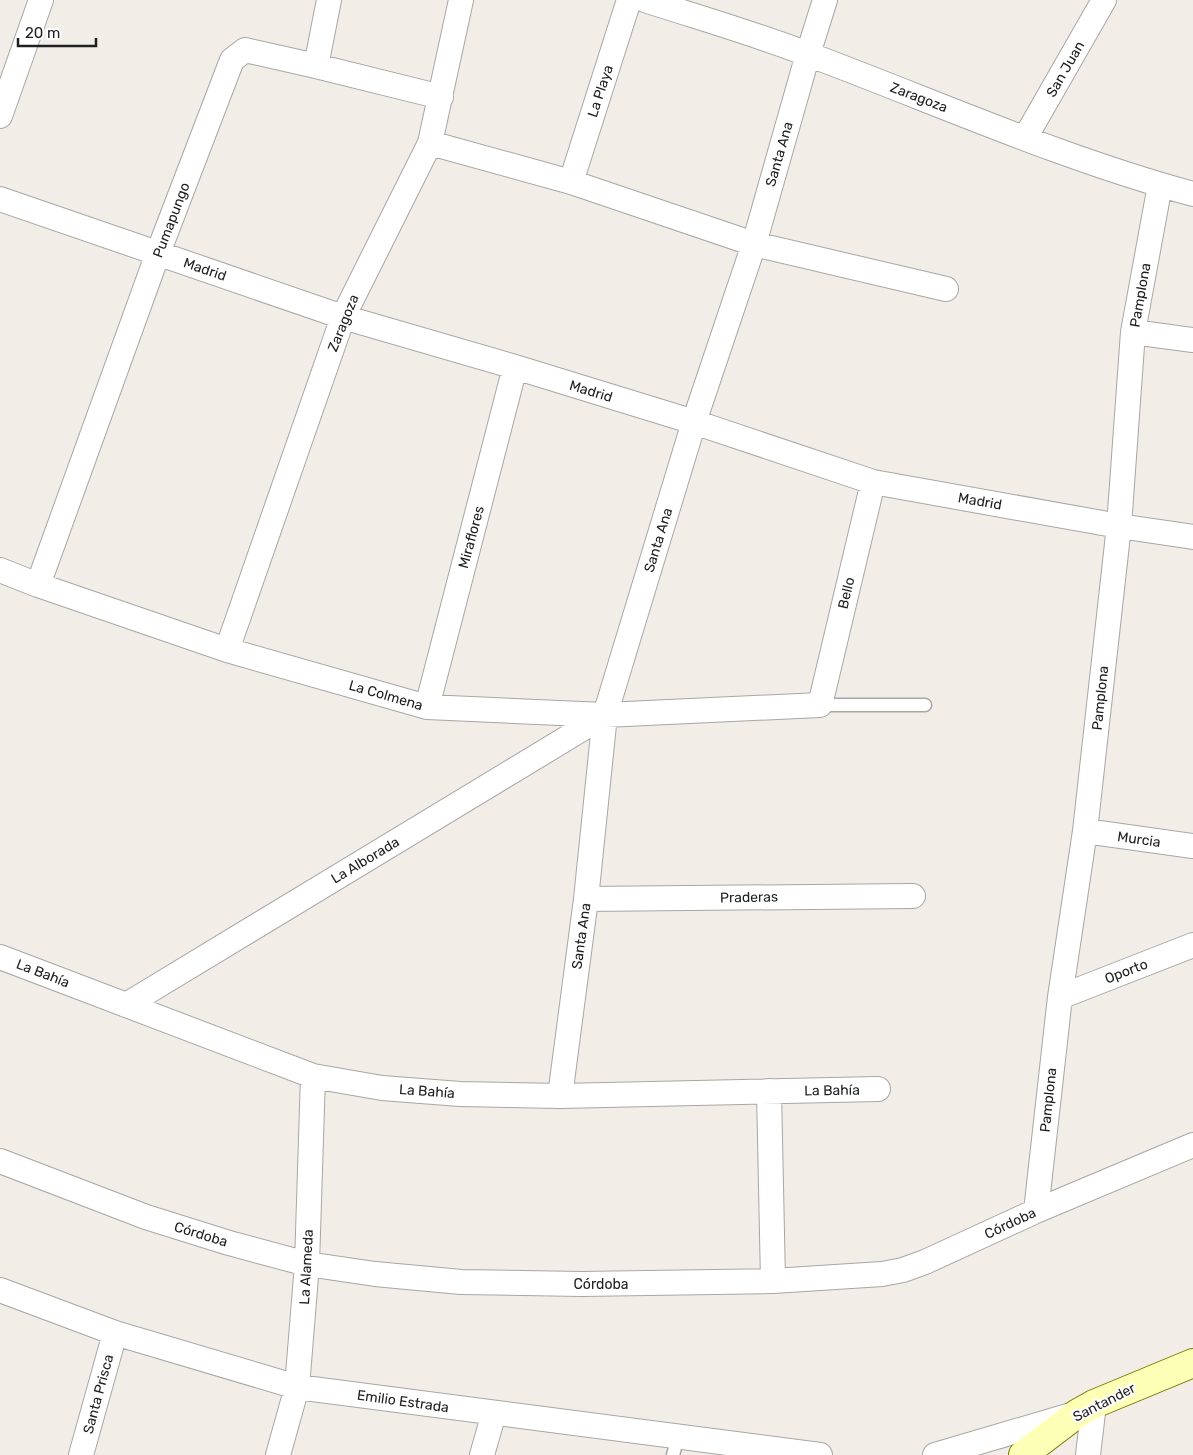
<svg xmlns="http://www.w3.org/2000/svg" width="1193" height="1455" font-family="Rubik,sans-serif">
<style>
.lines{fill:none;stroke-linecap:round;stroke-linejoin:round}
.lane-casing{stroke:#a7a7a7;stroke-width:15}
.street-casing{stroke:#a7a7a7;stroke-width:26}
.secondary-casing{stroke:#747e00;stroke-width:30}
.lane{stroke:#fff;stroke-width:12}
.street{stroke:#fff;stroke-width:24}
.secondary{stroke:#fdffb6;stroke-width:28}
.labels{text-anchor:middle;stroke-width:4;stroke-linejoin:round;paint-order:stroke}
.street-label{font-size:14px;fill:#202020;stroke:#fff}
</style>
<rect width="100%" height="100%" fill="#f2ede6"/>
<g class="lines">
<defs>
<path id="lane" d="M820,705h105
M673,1455l5,-18"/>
<path id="street" d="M645,0c55,18 111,34 165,55 126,47 253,104 383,139
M316,66l13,-66
M0,116l41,-116
M1025,138l79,-138
M430,143l141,39 183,62 192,45
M571,182l58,-182
M0,199l343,118 172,50 179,55 179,60 246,44 74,11
M1133,332l60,8
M0,570l38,15 189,65 200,57 178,8 215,-10 53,-223
M38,585l120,-332 74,-193 13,-10 71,16 125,31
M227,650l116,-333 87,-174 31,-143
M427,707l88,-340
M1085,831l108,15
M586,899l327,-3
M0,957l313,119 69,12 78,6 100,2 318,-7
M1060,997l133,-52
M126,1005l479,-290
M769,1091l4,190
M560,1096l26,-197 19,-184 89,-293 60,-178 54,-190 17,-54
M0,1161l146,56 83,26 78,21 68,10 86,8 121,2 191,-3 109,-7 21,-4 22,-8 111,-51 157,-66
M1036,1211l24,-214 25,-166 34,-305 14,-194 27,-147
M0,1290l115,43 182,54 523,68
M81,1455l34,-122
M278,1455l19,-68 10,-123 6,-188
M482,1455l12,-42
M935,1455l136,-40
M1088,1455l6,-51"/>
<path id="secondary" d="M1023,1455l55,-42 16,-9 99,-41"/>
</defs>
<use href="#lane" class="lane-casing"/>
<use href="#street" class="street-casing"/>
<use href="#secondary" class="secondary-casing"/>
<use href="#lane" class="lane"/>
<use href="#street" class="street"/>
<use href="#secondary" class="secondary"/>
</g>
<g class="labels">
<g class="street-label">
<text transform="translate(1065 69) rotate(-60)" y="5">San Juan</text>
<text transform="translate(600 91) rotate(-72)" y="5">La Playa</text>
<text transform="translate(919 97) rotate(21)" y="5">Zaragoza</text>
<text transform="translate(779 154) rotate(-74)" y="5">Santa Ana</text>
<text transform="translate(171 220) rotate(-69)" y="5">Pumapungo</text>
<text transform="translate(205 269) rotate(19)" y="5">Madrid</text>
<text transform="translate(1140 295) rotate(-80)" y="5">Pamplona</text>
<text transform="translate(343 323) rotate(-68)" y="5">Zaragoza</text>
<text transform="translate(591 391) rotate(17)" y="5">Madrid</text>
<text transform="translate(980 501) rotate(10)" y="5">Madrid</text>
<text transform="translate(471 537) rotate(-75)" y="5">Miraflores</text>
<text transform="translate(658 540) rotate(-73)" y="5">Santa Ana</text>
<text transform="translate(846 593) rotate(-77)" y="5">Bello</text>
<text transform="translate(386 695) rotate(16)" y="5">La Colmena</text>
<text transform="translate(1100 698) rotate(-84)" y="5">Pamplona</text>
<text transform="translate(1139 839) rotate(8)" y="5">Murcia</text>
<text transform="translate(365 860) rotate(-31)" y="5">La Alborada</text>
<text transform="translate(749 897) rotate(-1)" y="5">Praderas</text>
<text transform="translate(581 936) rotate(-82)" y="5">Santa Ana</text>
<text transform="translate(1126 971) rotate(-21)" y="5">Oporto</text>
<text transform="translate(43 973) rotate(21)" y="5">La Bahía</text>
<text transform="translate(832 1090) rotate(-1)" y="5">La Bahía</text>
<text transform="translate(427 1091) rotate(4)" y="5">La Bahía</text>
<text transform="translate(1048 1100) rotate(-84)" y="5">Pamplona</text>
<text transform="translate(1010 1223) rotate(-25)" y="5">Córdoba</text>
<text transform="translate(201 1234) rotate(17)" y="5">Córdoba</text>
<text transform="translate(306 1267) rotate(-87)" y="5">La Alameda</text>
<text x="601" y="1289">Córdoba</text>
<text transform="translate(98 1394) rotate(-75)" y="5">Santa Prisca</text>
<text transform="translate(403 1401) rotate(8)" y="5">Emilio Estrada</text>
<text transform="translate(1104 1402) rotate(-27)" y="5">Santander</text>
</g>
</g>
<path d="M18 38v8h78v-8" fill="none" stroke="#202020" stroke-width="2.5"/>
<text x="25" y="38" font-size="15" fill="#202020" stroke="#ffffff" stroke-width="4" paint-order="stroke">20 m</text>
</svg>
